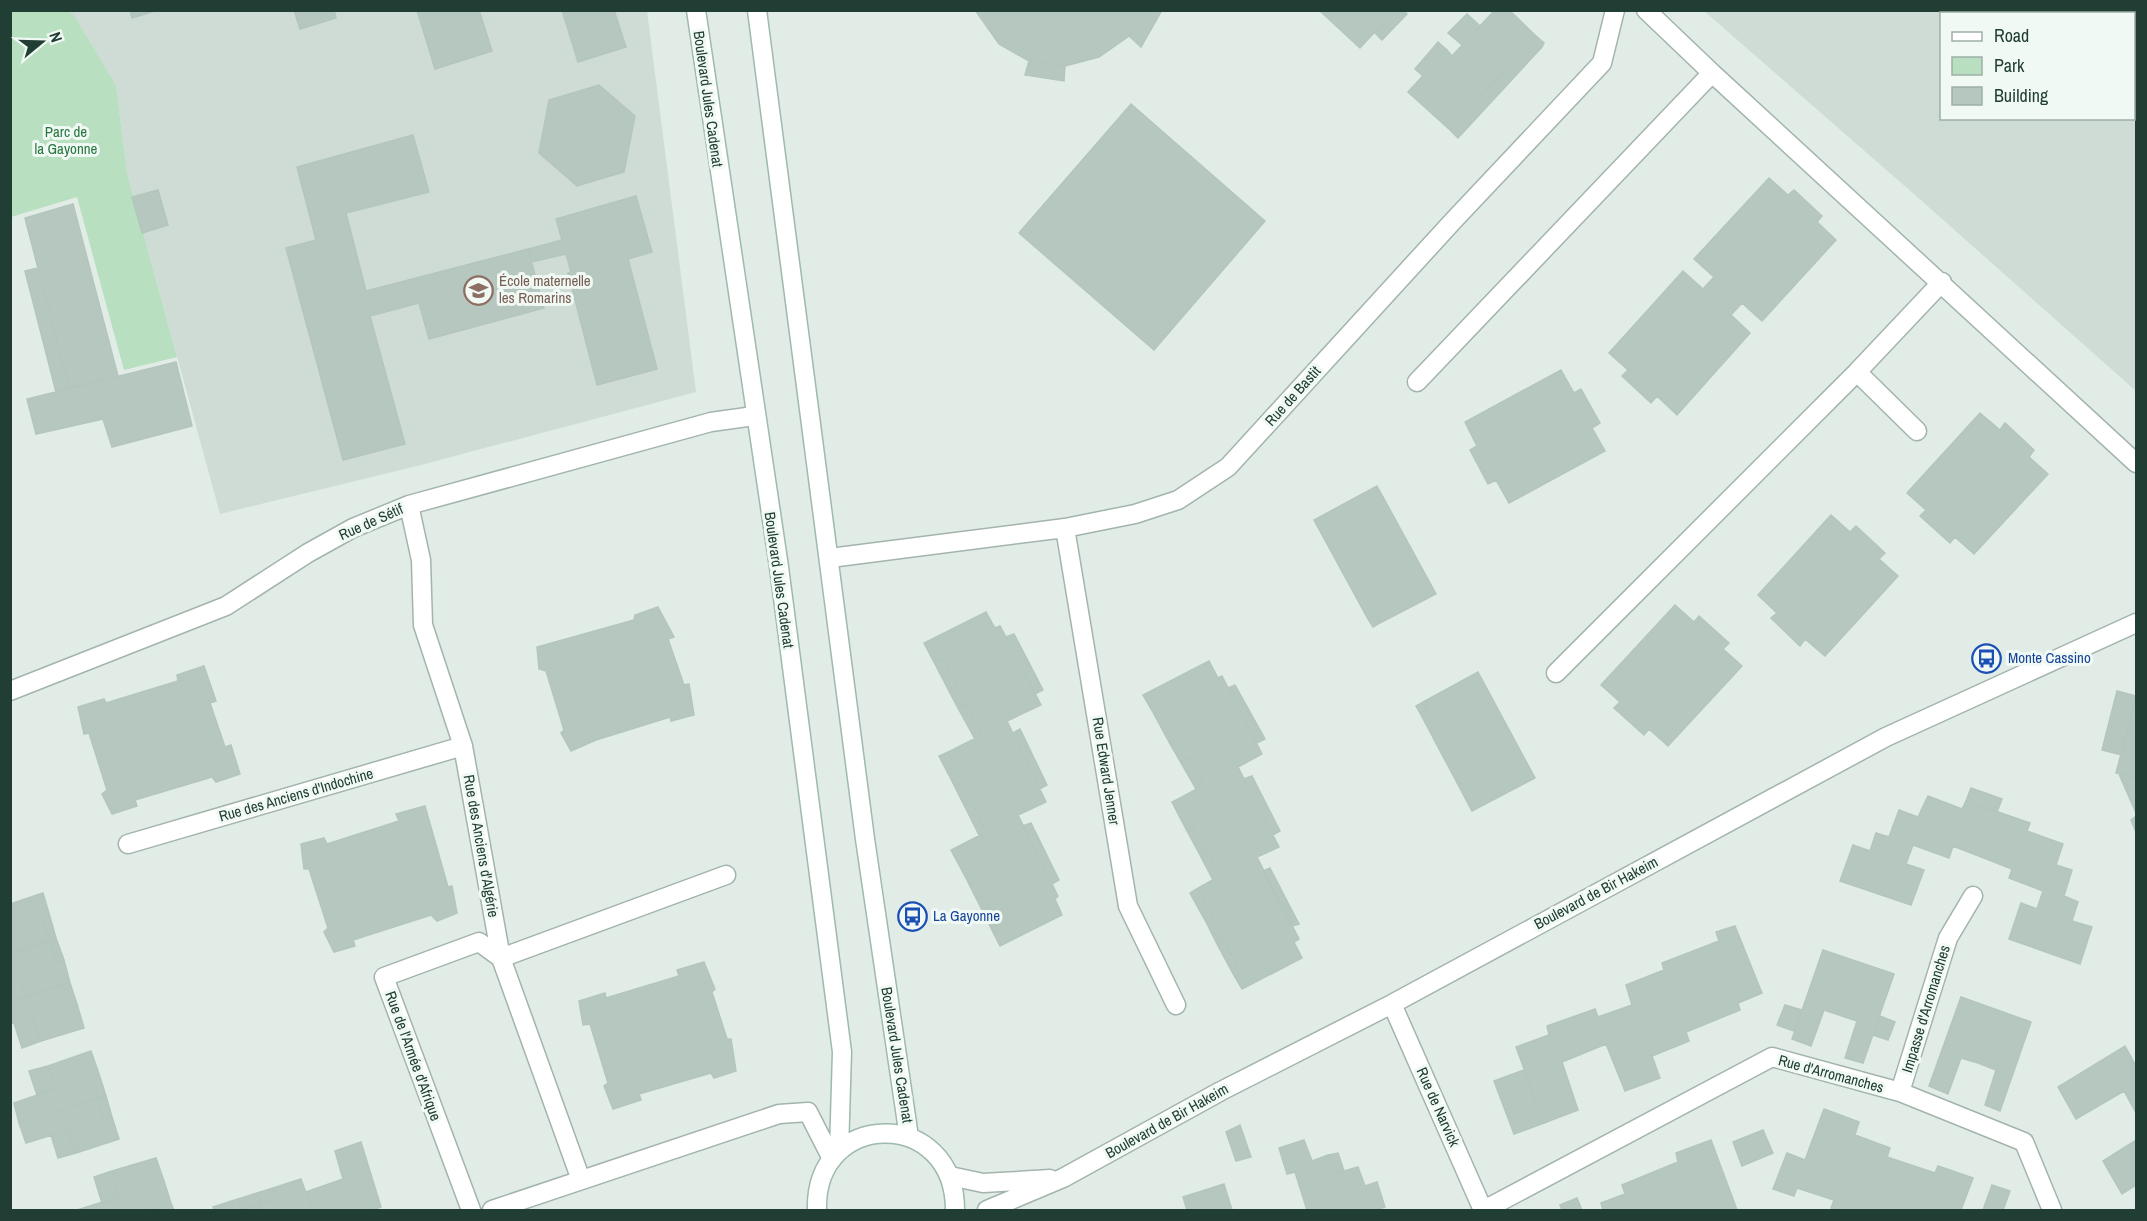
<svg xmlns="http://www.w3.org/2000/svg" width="2147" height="1221" font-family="'Archivo Narrow',sans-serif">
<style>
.built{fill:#cfdcd5;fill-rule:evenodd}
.green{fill:#b8dfbf}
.building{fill:#b6c7bf;stroke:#b3c6bd;stroke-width:1.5}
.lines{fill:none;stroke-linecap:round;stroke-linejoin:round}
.lane-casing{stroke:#a3b4ad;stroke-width:21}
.street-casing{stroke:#a3b4ad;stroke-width:21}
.secondary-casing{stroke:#9eb9ad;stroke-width:21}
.lane{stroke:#fff;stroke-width:18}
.street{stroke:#fff;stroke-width:18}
.secondary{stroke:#fff;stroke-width:18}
.labels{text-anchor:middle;stroke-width:6;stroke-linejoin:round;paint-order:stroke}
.street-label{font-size:15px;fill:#203e33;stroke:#f1f9f4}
.park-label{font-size:15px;fill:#287740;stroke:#f1f9f4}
.education-label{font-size:15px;fill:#785e54;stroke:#f1f9f4;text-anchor:start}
.transit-label{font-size:15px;fill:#164399;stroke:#f1f9f4;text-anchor:start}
</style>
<rect width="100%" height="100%" fill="#e1ece6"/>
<path class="built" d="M68,11h579l49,381 -275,73 -201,49 -93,-341 -11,-88 -42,-70z
M1704,11h432v380l-221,-196zM1942,14h192v104h-192z"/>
<path class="green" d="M11,11h57l6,4 42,70 11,88 50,184 -53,13 -47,-173 -66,20z"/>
<path class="building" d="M130,10h28l-26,8z
M294,10h40l2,8 -36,11z
M417,10h62l13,41 -57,18z
M562,10h52l12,37 -48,15z
M975,10h171l-17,26 -30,21 -34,9 -36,-5 -30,-17z
M1146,10h16l-21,37 -12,-11z
M1319,10h76l-35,38z
M1395,10h9l3,4 -25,26 -7,-7z
M1495,10h14l27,26 -86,94 -42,-38 39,-42 5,6z
M1467,14l13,12 -18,19 -14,-12z
M1536,36l8,7 -2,4 -84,91 -8,-8z
M1438,42l9,8 -24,26 -8,-7z
M1029,61l36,5 -1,15 -39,-6z
M599,85l36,31 -11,56 -47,14 -38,-33 10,-53z
M1131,104l134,117 -111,129 -135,-117z
M413,135l16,57 -83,21 20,78 162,-42 16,59 -115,31 -10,-36 -49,13 35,128 -62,16 -57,-212 30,-8 -19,-73z
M1769,178l19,17 6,-5 28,26 -5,6 19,18 -74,81 -20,-18 -11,12 19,18 -73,82 -20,-19 -6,7 -29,-27 6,-6 -19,-17 74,-82 20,18 11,-12 -20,-18z
M158,190l10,35 -26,8 -10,-36z
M636,196l16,56 -24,7 29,110 -60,16 -29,-112 3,-1 -5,-18 -35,8 -3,-13 34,-9 -6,-21z
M73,204l45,172 -49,12 -44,-170z
M38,268l31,120 -13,4 -31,-121z
M176,362l16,64 -80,21 -9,-28 -67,15 -9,-35z
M1561,370l13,23 7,-4 19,34 -8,5 13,23 -96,52 -13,-23 -8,4 -18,-34 7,-4 -12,-24z
M1980,413l20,17 5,-7 29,27 -5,7 19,17 -74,80 -19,-17 -5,6 -30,-27 6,-6 -19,-17z
M1377,486l59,108 -56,29 -3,-8 -9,4 -54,-99z
M1831,515l19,17 6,-6 29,27 -6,6 19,17 -73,80 -20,-17 -5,7 -29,-28 6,-5 -19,-18z
M1675,605l19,17 5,-6 30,27 -6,6 19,17 -74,80 -19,-17 -5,6 -30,-27 6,-6 -19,-17z
M658,607l16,30 -6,2 16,46 5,-1 5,31 -23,6 -1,-4 -74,23 -25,11 -10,-18 3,-3 -18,-59 -7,-2 -2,-22 97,-27 1,-5z
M986,612l9,16 5,-2 6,11 35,68 -34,16 39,81 -28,13 40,81 -3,3 7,16 -62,31 -9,-18 8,-4 -16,-29 -7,3 -10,-20 7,-4 -14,-28 27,-14 -14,-30 -8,3 -10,-20 8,-4 -14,-29 34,-17 -16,-31 -8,4 -9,-17 8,-4 -14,-28 -9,3 -10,-19z
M1377,615l3,8 -7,4 -5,-8z
M1014,634l29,56 -8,4 -29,-57z
M943,659l14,28 -8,4 -15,-29z
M1209,661l9,17 4,-2 40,78 -24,13 41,80 -22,10 42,82 -5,3 8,16 -60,31 -11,-19 7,-3 -15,-29 -7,4 -10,-20 7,-3 -15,-31 22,-12 -13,-27 -8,4 -12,-22 8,-3 -15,-30 24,-13 -16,-27 -8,3 -11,-19 8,-5 -14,-27 -9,4 -11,-19z
M204,666l12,35 -6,2 15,44 6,-2 9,29 -24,8 -4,-5 -77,23 2,6 -25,8 -10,-20 5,-4 -18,-57 -5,1 -6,-27 26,-8 2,4 72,-22 -1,-6z
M1478,672l57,106 -63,33 -52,-98 8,-3 -5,-8z
M1235,685l30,54 -8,4 -29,-55z
M2117,691l19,5 -14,59 -20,-5z
M2136,696v82l-20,-5z
M1423,702l5,8 -8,3 -4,-7z
M966,704l16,31 -7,4 -17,-31z
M1163,710l14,27 -8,5 -15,-28z
M1020,729l27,56 -7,4 -27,-56z
M948,752l14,29 -8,4 -15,-29z
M1188,758l16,27 -8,4 -16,-28z
M2119,774l17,4v35z
M1252,776l28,55 -7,4 -29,-56z
M1971,788l31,11 -5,13 -31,-11z
M1928,796l34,13 4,-8 64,22 -3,8 36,13 -7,21 16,5 -8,26 14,6 -6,19 20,6 -12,37 -71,-25 12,-36 16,6 6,-18 -34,-13 3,-9 -59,-23 -4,12 -36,-13 -7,19 18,6 -13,35 -71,-24 13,-36 17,6 6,-18 13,4 10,-27 19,7z
M1180,798l15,30 -8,3 -15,-29z
M972,802l14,30 -7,3 -15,-30z
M425,806l23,81 4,-1 5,27 -20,8 -6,-6 -78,25 2,6 -21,6 -10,-20 4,-4 -19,-59h-5l-3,-25 23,-6 3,6 72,-23 -3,-7z
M2136,816v16l-5,-12z
M1031,823l28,57 -7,4 -29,-58z
M959,846l14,28 -7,4 -15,-28z
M1207,849l13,27 -7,4 -14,-27z
M1270,868l29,56 -7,2 -29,-55z
M1198,888l15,31 -7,3 -16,-29z
M43,893l7,24 -8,2 7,21 -39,13v-49z
M983,895l16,29 -8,4 -15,-30z
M50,917l6,21 -7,2 -7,-21z
M1735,926l27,67 -24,10 2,7 -54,22 3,9 -37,15 8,22 -35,13 -19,-47 -44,18 16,48 -34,13 -28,-76 33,-12 -2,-9 48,-17 3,8 34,-12 -6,-20 38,-15 -2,-7 57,-22 -3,-9z
M56,938l8,22 -8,3 -7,-23z
M1223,938l15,29 -7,3 -15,-28z
M49,940l7,23 8,-3 6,23 -44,14 -7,-24 -9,3v-23z
M1823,950l71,24 -31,89 -18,-5 12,-37 -33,-11 -13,36 -19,-7z
M704,962l11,27 -3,3 15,47h4l5,32 -22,7 -3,-5 -72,21 2,6 -28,9 -9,-23 4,-3 -18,-59 -7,1 -4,-24 26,-8 1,5 73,-22 -2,-6z
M19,973l7,24 -16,5v-26z
M70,983l7,21 -7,3 -7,-22z
M63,985l7,22 7,-3 7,24 -43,13 -8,-24 -23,7v-22z
M1961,997l70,25 -31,89 -15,-6 11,-35 -18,-7 -17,-5 -13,36 -19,-8z
M1785,1005l17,5 -8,21 -17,-6z
M1880,1016l15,6 -7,18 -15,-5z
M33,1017l8,24 -19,7 -8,-25z
M2125,1046l11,20v47l-12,-22 -48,28 -18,-32z
M91,1051l8,23 -8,3 7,21 -79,25 -5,-20 41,-14 -7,-23z
M48,1066l7,23 -18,6 -8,-24z
M1524,1070l20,53 -30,11 -20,-53z
M99,1074l7,22 -8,2 -7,-21z
M106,1096l6,21 -8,2 -6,-21z
M98,1098l6,21 8,-2 7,22 -43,14 -8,-23 -42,13 -7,-20z
M1824,1109l35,13 -4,13 35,13 -3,9 48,16 3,-7 35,12 -12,32h-122l-8,-2 3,-8 -37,-12 -3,8 -21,-7 14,-36 18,7z
M1240,1125l11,32 -15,4 -10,-29z
M68,1130l8,23 -18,5 -7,-23z
M1763,1130l10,23 -31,13 -9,-24z
M1304,1140l8,21 16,-6 6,19 24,-7 7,19 12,-4 8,25 -10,3h-68l-12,-38 -8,2 -8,-26z
M1711,1140l26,70h-134l-2,-7 24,-9 -3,-9 56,-23 -2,-9z
M2136,1140v45l-14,9 -19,-33z
M361,1142l20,65 -9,3h-60l-6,-18 37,-13 -8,-28z
M1338,1153l6,18 -10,3 -6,-19z
M156,1158l8,23 -8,3 7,22 -16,4h-70l42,-13 -7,-26z
M112,1171l7,26 -17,6 -8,-26z
M301,1179l11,31h-50l-2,-6 16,-6 -3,-10z
M164,1181l7,22 -8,3 -7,-22z
M1224,1184l8,26h-45l-4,-13z
M1992,1185l18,6 -7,19h-20z
M273,1188l3,10 -16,6 -3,-11z
M257,1193l3,11 -19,6 -3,-11z
M1577,1198l5,12h-20l-2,-5z
M238,1199l3,11 19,-6 2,6h-48l-1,-3z
M171,1203l3,7h-9l-2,-4z
M163,1206l2,4h-18z"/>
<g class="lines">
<defs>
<path id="lane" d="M1646,10l66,63
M1857,372l60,59
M1417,382l295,-309 424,390
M1556,673l301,-301 85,-90"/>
<path id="street" d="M409,505l12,55 2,65 40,121 38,212 80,222
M1065,528l63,378 48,99
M830,558l235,-30 70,-14 43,-14 50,-33 225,-246 149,-158 13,-53
M10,691l216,-85 82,-53 45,-25 56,-23 302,-83 43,-6
M128,844l335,-98
M1392,1004l91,206
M1900,1092l48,-154 25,-42
M950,1176l33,7 67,-4
M471,1210l-87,-233 95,-35 22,16 225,-83
M492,1210l287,-96 29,-2 24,47
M987,1210l76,-32 158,-87 171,-87 494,-267 250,-114
M1484,1210l288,-153 128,35 124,50 28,68"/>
<path id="secondary" d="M696,10l83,557 63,485 -3,99
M757,10l108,829 44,298
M817,1210c-3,-101 138,-103 138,0"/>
</defs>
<use href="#lane" class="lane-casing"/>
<use href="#street" class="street-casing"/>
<use href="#secondary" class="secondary-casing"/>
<use href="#lane" class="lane"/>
<use href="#street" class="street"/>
<use href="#secondary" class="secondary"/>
</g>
<defs>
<symbol id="school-ring" viewBox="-11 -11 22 22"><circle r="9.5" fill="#f1f9f4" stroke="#8d6e63" stroke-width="1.5"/><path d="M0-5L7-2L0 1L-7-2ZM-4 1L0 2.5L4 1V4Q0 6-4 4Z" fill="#8d6e63"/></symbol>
<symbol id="bus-ring" viewBox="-11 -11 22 22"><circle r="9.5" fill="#f1f9f4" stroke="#1a4fb4" stroke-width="1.5"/><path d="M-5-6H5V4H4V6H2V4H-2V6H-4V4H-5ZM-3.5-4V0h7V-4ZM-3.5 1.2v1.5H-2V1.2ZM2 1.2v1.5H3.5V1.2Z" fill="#1a4fb4"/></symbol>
</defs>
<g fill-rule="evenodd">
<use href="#school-ring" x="462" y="274" width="33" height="33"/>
<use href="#bus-ring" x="1970" y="642" width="33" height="33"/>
<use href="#bus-ring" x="896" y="900" width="33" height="33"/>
</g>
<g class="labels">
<g class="street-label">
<text transform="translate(708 99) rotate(82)" y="5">Boulevard Jules Cadenat</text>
<text transform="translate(1293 396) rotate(-48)" y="5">Rue de Bastit</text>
<text transform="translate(371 522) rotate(-24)" y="5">Rue de Sétif</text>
<text transform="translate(779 580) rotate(82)" y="5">Boulevard Jules Cadenat</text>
<text transform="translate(1106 771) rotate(81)" y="5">Rue Edward Jenner</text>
<text transform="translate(296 795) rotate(-16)" y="5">Rue des Anciens d'Indochine</text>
<text transform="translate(481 846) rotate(80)" y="5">Rue des Anciens d'Algérie</text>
<text transform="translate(1596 893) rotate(-28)" y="5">Boulevard de Bir Hakeim</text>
<text transform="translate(1926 1009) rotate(-73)" y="5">Impasse d'Arromanches</text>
<text transform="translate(897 1055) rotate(81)" y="5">Boulevard Jules Cadenat</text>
<text transform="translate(413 1056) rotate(70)" y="5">Rue de l'Armée d'Afrique</text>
<text transform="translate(1831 1074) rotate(15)" y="5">Rue d'Arromanches</text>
<text transform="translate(1438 1107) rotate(66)" y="5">Rue de Narvick</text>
<text transform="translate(1167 1121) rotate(-29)" y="5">Boulevard de Bir Hakeim</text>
</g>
<g class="park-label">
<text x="66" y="137">Parc de<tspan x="66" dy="17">la Gayonne</tspan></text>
</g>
<g class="education-label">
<text x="499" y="286">École maternelle<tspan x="499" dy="17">les Romarins</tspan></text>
</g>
<g class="transit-label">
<text x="2008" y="663">Monte Cassino</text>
<text x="933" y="921">La Gayonne</text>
</g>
</g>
<rect width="2147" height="1221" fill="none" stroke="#203e33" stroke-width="24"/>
<rect x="1940" y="12" width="195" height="108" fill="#f1f9f4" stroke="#9daea7" stroke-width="1.5"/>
<rect x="1952" y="32" width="30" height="9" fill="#ffffff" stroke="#9daea7" stroke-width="1.5"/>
<text x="1994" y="42" font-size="18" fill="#203e33">Road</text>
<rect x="1952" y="57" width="30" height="18" fill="#b8dfbf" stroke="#9daea7" stroke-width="1.5"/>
<text x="1994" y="72" font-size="18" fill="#203e33">Park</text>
<rect x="1952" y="87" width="30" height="18" fill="#b6c7bf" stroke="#9daea7" stroke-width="1.5"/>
<text x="1994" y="102" font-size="18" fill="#203e33">Building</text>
<g transform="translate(42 42) rotate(71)" stroke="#f1f9f4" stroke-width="4.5" paint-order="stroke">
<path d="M0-4.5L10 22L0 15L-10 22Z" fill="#203e33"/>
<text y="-9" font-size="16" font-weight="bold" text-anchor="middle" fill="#203e33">N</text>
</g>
</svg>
